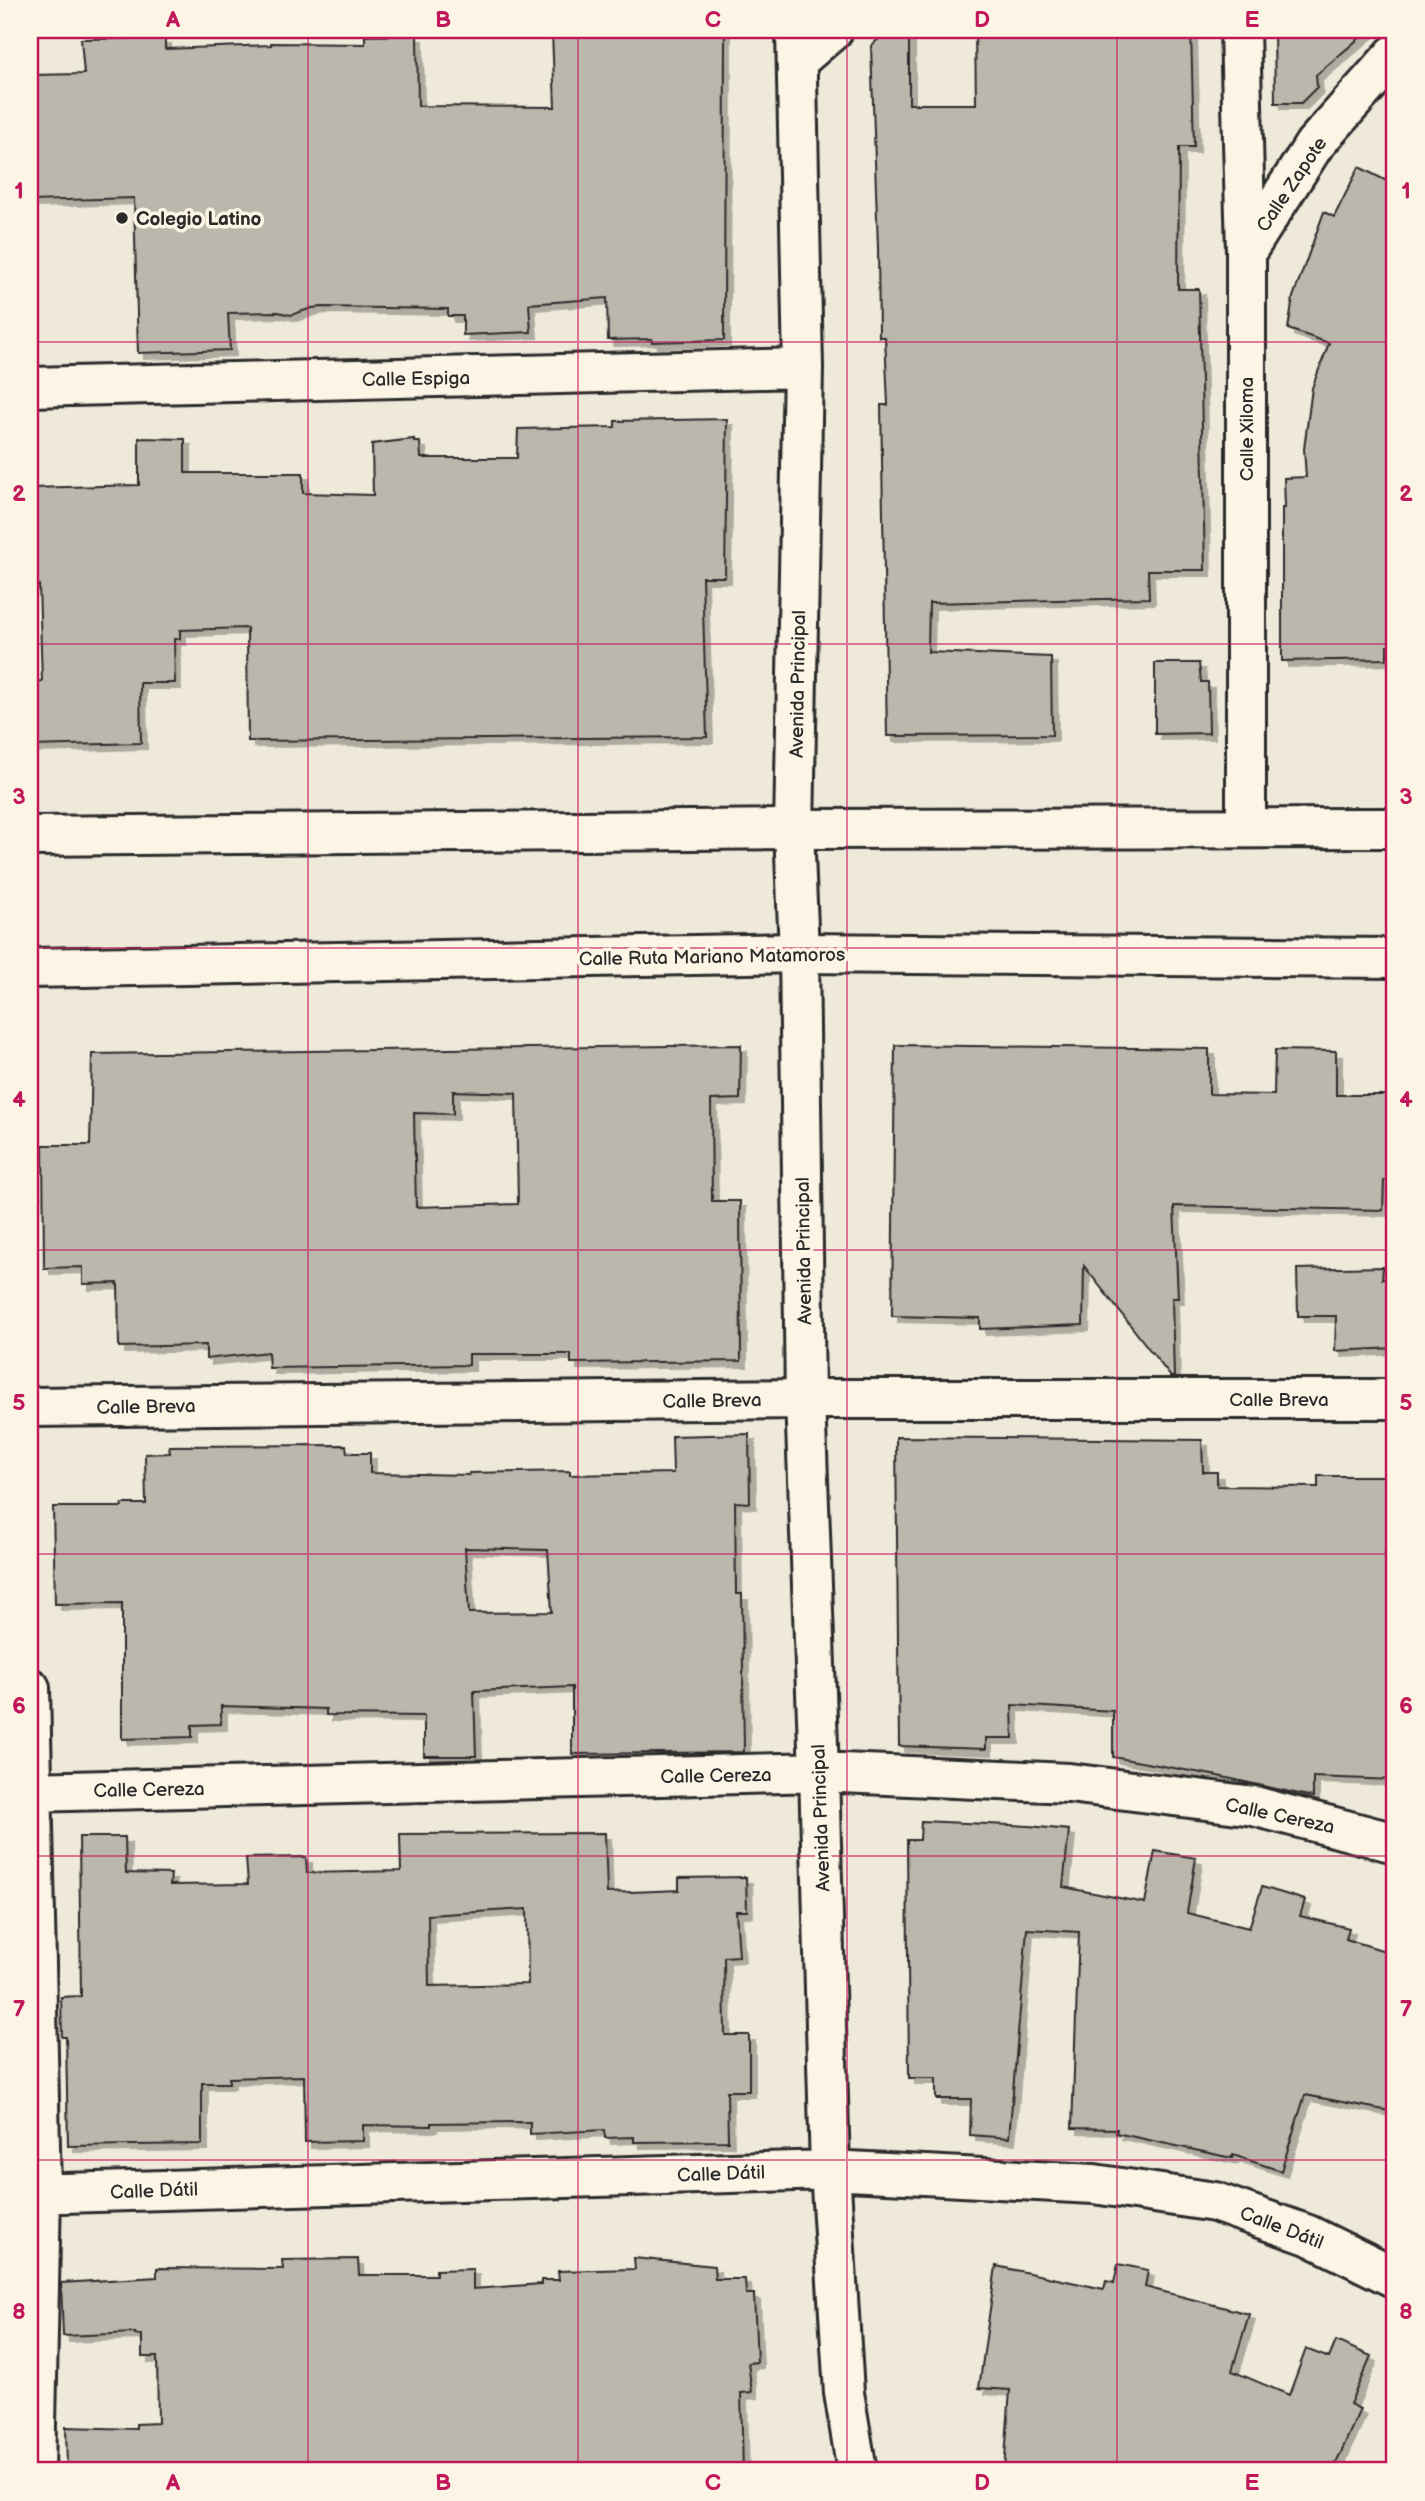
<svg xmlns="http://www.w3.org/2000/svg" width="1425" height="2501" font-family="'Balsamiq Sans',sans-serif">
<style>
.building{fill:#bcb7ac;stroke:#2b2b2b;stroke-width:2;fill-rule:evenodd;filter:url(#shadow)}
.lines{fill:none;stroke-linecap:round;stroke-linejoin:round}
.minor-casing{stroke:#2b2b2b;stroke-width:44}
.major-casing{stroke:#2b2b2b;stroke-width:44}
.minor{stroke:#fcf5e5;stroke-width:38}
.major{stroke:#fcf5e5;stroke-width:38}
.grid{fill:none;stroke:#c2185b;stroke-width:2;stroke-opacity:0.55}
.poi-dot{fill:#2b2b2b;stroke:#fcf5e5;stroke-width:2.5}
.labels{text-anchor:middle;stroke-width:7;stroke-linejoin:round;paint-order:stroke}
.street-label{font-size:19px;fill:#2b2b2b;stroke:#fcf5e5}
.poi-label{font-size:19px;font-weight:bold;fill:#2b2b2b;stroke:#fcf5e5;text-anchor:start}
.neatline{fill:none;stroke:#c2185b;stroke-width:2.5}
.grid-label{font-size:23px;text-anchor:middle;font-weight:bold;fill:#c2185b}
</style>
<defs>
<filter id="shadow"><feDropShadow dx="6" dy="6" stdDeviation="0" flood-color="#0004"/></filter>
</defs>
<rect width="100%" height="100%" fill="#efe9da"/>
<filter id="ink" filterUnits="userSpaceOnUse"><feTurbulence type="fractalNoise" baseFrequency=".0143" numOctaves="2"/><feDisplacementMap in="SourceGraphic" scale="14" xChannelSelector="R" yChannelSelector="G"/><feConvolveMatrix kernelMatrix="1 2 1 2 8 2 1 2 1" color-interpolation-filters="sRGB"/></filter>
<g filter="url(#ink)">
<path class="building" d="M725,30l-1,310 -72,2v-3l-44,1 -1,-42 -78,6 2,28 -68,3v-19h-15v-7l-127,-2 -9,1 -21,7 -13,-3 -50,1 2,37 -92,3 -4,-155 -104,3v-126l54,-1 -3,-35 84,-1v11l106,-4v-2l94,1v-8l52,-1 1,71 137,1 -3,-74z
M888,30h21v74h67l-1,-74h216l3,117h-15l-1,142h21l6,281h-57l1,28 -220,5 -1,49 123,5 1,78 -165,1 -6,-331h7l-3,-68h-6l-1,-89 -7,-202z
M1274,30h95l-53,45 1,12 -16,16h-26z
M1359,167l36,18v461h-8v13l-105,2v-153h3l-1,-30 22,-1 -2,-28 8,-61 17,-45 -41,-14 5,-32 31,-85 10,5z
M727,419l-2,158h-23l5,160 -459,4 -1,-113 -67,2v9h-6l1,44h-35l1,60 -111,3v-64l12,-1 -3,-96h-9v-97l109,-3v-47l46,1v34h118v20l70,2 -1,-51 42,-5v3h6l1,16h96l1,-29 97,-2v-6z
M1155,663h44l2,19h7l1,51 -54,1z
M741,1045l-1,54 -29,1 1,101h28l1,160 -170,2v-9h-102v11l-200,3 -1,-16 -62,7v-14l-87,2 -1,-64 -35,1v-17l-39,1 -1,-123h47l2,-91zM453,1091l63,2 2,111 -102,3 -2,-94 39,1z
M895,1045l314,4v45l65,1 1,-45 61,1v44h59v85h-11l-1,30 -209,-4 4,92h-6l2,79h-3l-87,-111 -1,59 -103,4v-11l-88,-2z
M1383,1267l-1,12h13v69l-60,3 1,-35h-38l-1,-47z
M749,1434l1,69 -15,-1 1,92h6l2,158 -172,2v-67l-98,4 2,65h-52v-40l-98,-1v-6l-105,-3v18l-29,1v12l-70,2v-136l-67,1 -2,-97h69v-3h24l-1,-50 25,-1 -1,-7 177,-1 1,8h23v20l99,2v-2l101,-2v4l103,-2 -1,-37zM465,1548l83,2 4,62 -83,1z
M896,1437l306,3 1,32h14v14l101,1v-11h77l-10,79h10v225l-82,-3v20l-95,-21 -105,-19v-46l-101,-6 1,33h-27v11l-87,-3z
M921,1821l108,5 40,4 -6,57 82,16 10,-52 41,7 -9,55 62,15 13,-41 43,13 -5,16 49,12 -3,11 49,15v158l-90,-17 -24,76 -48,-16 -1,3 -116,-25 1,-4 -45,-1 7,-196 -52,-3 -18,209 -39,-3 1,-36h-35v-21h-27l-2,-238h13z
M605,1833l2,60 72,-3v-12l67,-1 1,34h-11l3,45 -15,1 1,78h24v56h-22l1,50 -94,1v-5l-29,1 -1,-8 -74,4v-12l-99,1v3l-68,-1v16l-58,1 -1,-66 -75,2v5h-27v61l-134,2 -2,-109h-4l-1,-40 20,-1 -2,-159h46l1,36 45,1 -1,11 78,-1 -2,-26 60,-1 1,16 94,-2 -1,-37zM527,1909l1,75 -99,2 -1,-71z
M634,2258l80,8 1,13h30l1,15h8l3,68 -9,1 4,29 -11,1 2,78h-676l-1,-44 70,2v-5l22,-1 -1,-66h-15v-22h-7v-2l-72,3 -2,-53 96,-6v-9l126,1 -1,-9 76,-1 1,16h77v-5l37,-1v20l68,-5v-4h18l-1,-9 77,-2z
M1118,2264l30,6 -3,17 104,27 -17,57 57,24 17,-46 23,9 7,-17 35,15 -21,48 10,5 -27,62h-329l6,-81 -31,-2 17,-122 108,23 2,-8 8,2z"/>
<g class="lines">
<defs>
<path id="minor" d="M796,30l7,338 -9,461 5,124 6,446 14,373 11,398 14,223 13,78
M1240,30l6,222v576
M797,61l36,-31
M1246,252l68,-107 81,-91
M30,387l773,-19
M30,1407l775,-8h590
M30,1688l11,505 -6,278
M30,1792l789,-20 250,11 185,23 141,37
M30,2194l800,-24 264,14 121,18 93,33 87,43"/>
<path id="major" d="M30,836l764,-7 601,-1
M30,968l769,-15 596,5"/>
</defs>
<use href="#minor" class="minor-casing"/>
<use href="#major" class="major-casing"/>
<use href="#minor" class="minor"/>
<use href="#major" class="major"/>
</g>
</g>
<path class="grid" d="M308,30v2441M578,30v2441M847,30v2441M1117,30v2441M30,342h1365M30,644h1365M30,948h1365M30,1250h1365M30,1554h1365M30,1856h1365M30,2160h1365"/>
<circle class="poi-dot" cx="122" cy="218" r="7"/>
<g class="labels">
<g class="street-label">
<text transform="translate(1291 184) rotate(-56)" y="7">Calle Zapote</text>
<text transform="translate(416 378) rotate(-1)" y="7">Calle Espiga</text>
<text transform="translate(1246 429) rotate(-90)" y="7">Calle Xiloma</text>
<text transform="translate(797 684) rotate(-89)" y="7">Avenida Principal</text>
<text transform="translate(712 956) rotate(-1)" y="7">Calle Ruta Mariano Matamoros</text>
<text transform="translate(803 1251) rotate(-91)" y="7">Avenida Principal</text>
<text x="1279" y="1406">Calle Breva</text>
<text transform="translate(712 1400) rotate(-1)" y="7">Calle Breva</text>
<text transform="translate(146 1406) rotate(-1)" y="7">Calle Breva</text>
<text transform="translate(716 1775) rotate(-1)" y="7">Calle Cereza</text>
<text transform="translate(149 1789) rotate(-1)" y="7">Calle Cereza</text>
<text transform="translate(1280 1815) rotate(12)" y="7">Calle Cereza</text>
<text transform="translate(820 1818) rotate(-92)" y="7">Avenida Principal</text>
<text transform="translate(721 2173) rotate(-2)" y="7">Calle Dátil</text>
<text transform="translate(154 2190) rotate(-2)" y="7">Calle Dátil</text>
<text transform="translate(1282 2227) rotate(21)" y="7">Calle Dátil</text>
</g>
<g class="poi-label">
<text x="136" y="225">Colegio Latino</text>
</g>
</g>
<rect width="1425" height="2501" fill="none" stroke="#fcf5e5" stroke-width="77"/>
<rect x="38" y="38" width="1348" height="2424" class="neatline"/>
<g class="grid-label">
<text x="173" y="27">A</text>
<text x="443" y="27">B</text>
<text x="713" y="27">C</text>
<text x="982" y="27">D</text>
<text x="1252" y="27">E</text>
<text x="19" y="198">1</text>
<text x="1406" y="198">1</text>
<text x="19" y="501">2</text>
<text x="1406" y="501">2</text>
<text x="19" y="804">3</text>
<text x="1406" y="804">3</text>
<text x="19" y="1107">4</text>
<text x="1406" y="1107">4</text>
<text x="19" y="1410">5</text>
<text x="1406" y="1410">5</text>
<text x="19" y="1713">6</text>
<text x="1406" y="1713">6</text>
<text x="19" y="2016">7</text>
<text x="1406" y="2016">7</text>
<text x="19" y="2319">8</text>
<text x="1406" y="2319">8</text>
<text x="173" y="2490">A</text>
<text x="443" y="2490">B</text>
<text x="713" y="2490">C</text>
<text x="982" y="2490">D</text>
<text x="1252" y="2490">E</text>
</g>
</svg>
